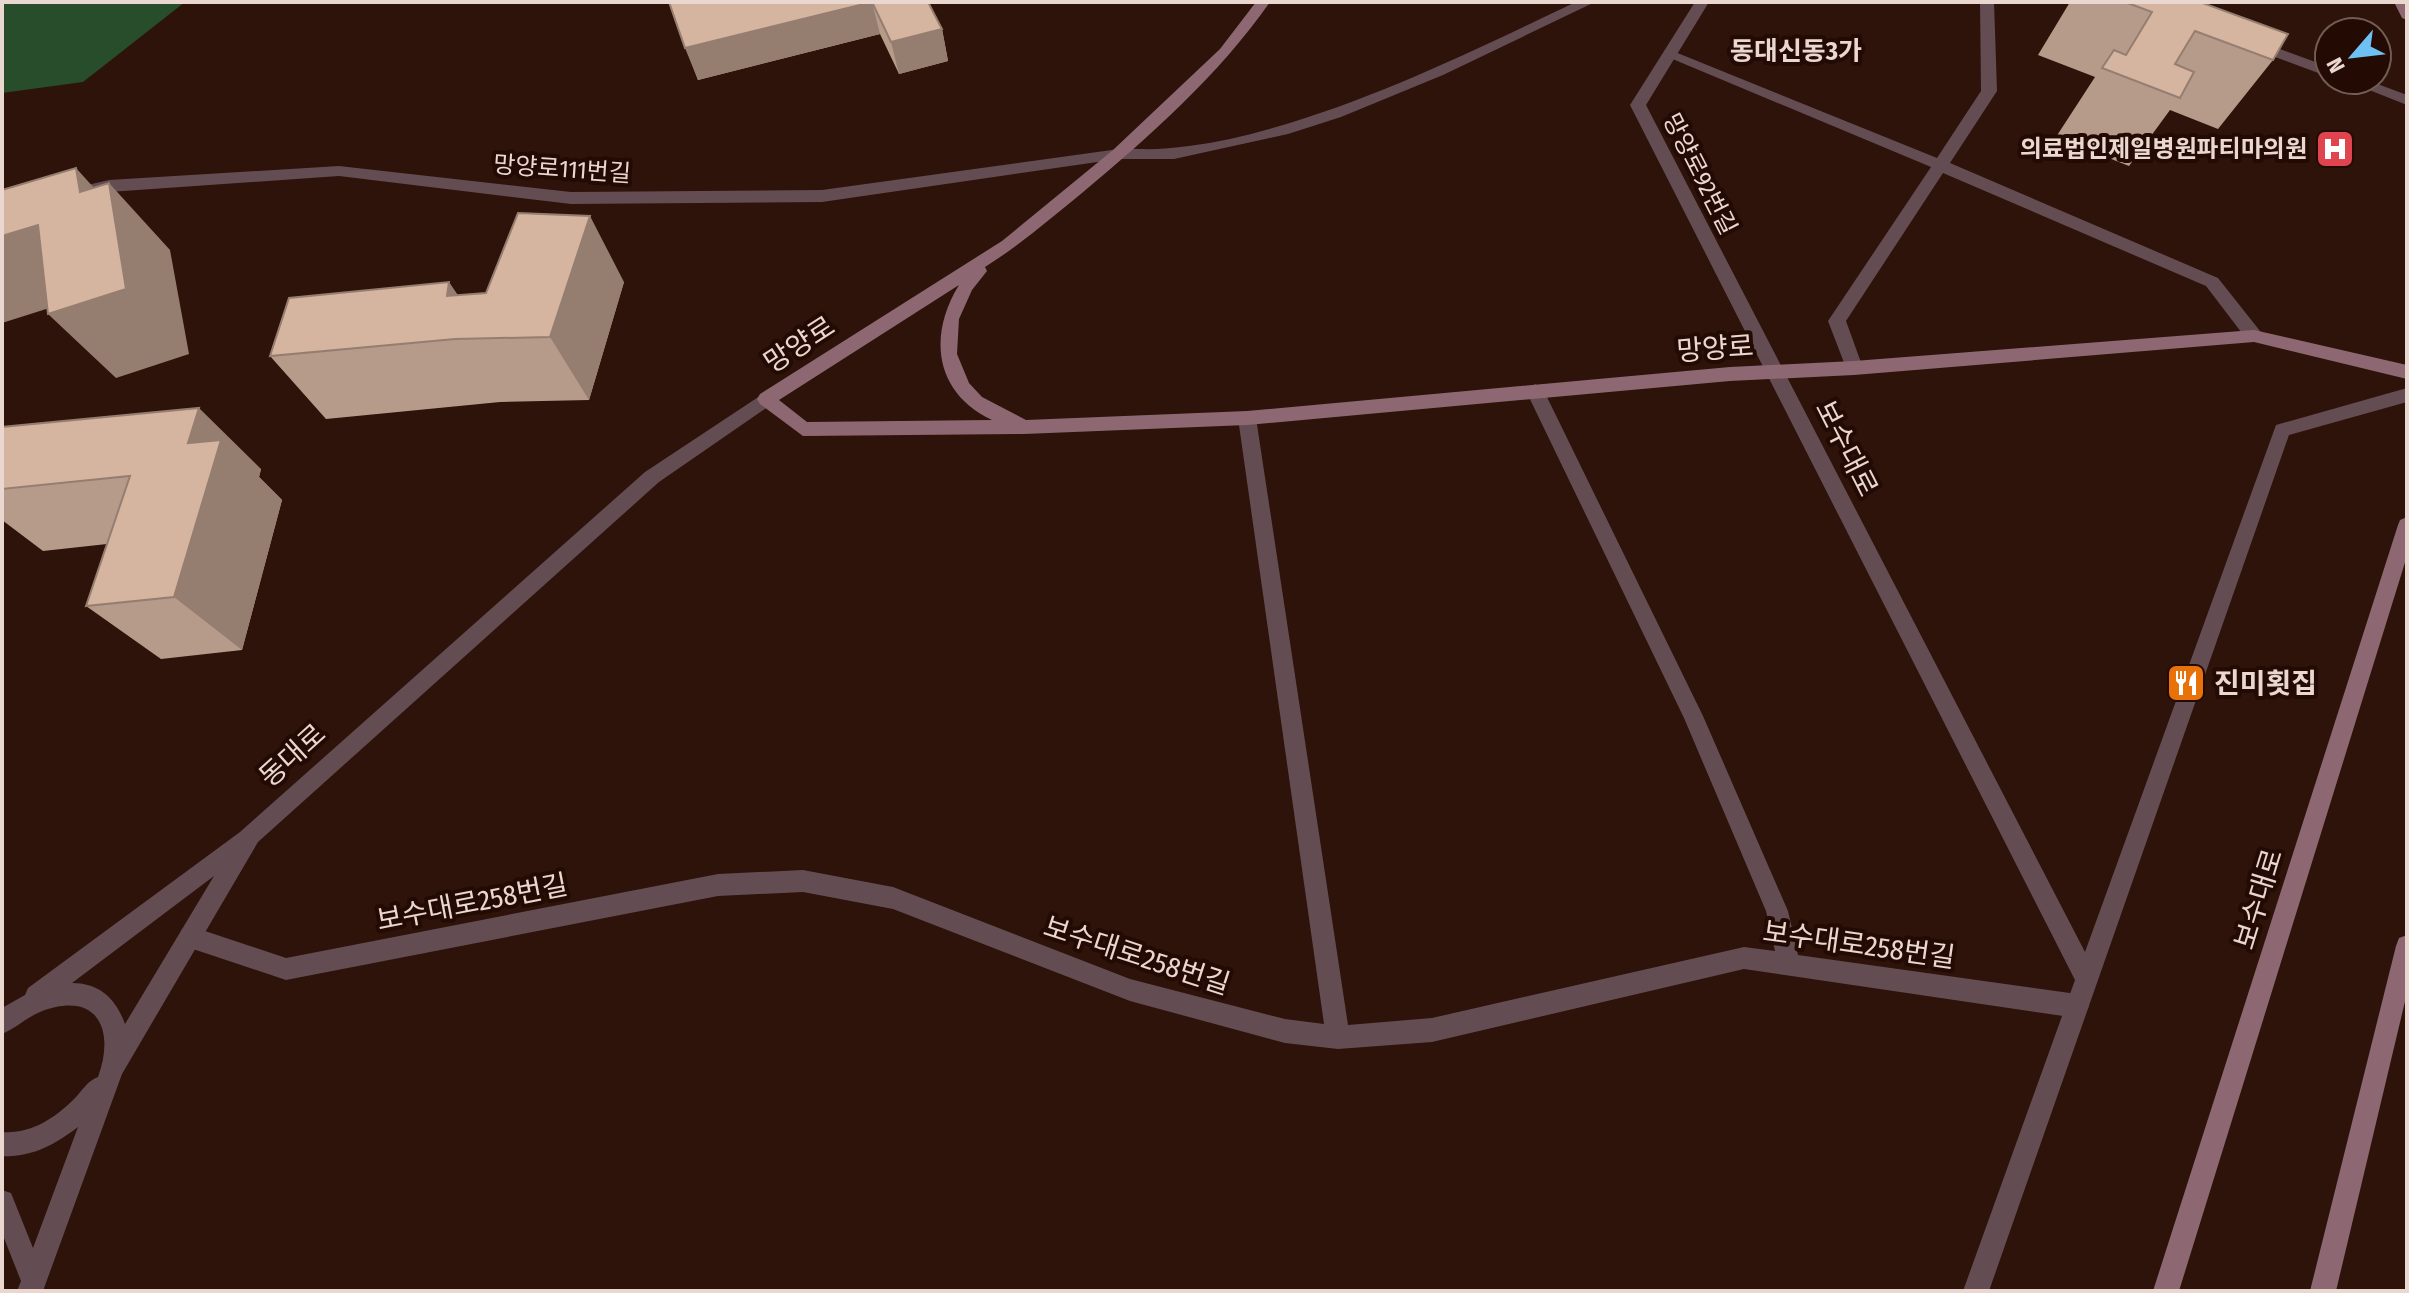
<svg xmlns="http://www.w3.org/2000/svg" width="2409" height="1293" font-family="'Fira Sans Condensed','Noto Sans KR',sans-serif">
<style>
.forest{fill:#274d2a}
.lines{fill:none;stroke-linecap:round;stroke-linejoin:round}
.service{fill:#644c53;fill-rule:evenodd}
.minor{fill:#644c53;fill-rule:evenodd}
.secondary{fill:#8d6872;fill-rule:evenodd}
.wall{fill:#b79b8a}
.shaded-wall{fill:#957e70}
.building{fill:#d5b4a0;stroke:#957e70;stroke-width:2}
.labels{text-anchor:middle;stroke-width:8;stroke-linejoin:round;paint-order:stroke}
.far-poi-label{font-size:24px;font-weight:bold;fill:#ead7d0;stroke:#230a02;text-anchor:end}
.far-street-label{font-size:24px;fill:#ead7d0;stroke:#230a02}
.far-quarter-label{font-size:26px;font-weight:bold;fill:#ead7d0;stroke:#230a02}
.street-label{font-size:28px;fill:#ead7d0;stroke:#230a02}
.poi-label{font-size:28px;font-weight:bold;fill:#ead7d0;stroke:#230a02;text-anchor:start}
</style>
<rect width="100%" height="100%" fill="#2d1309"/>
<path class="forest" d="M2,2h183l-102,80 -81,11z"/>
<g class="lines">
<path class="service" d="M1576,2h19l-152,73 -102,42 -53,17 -114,25h-55l-8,-5c7,-8 18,-5 28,-5 31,1 61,-4 91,-10 122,-28 234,-84 346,-137z
M1980,2h14l3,89 -47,72 268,115 42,53 3,5 -3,5h-12l-42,-55 -263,-113 -97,148 17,47 -3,5h-12l-20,-52 103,-154 -268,-112 7,-5 5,2 262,106 44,-67z
M1535,384l9,7 159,325 85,195 10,44 279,39 8,4 4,8 -4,8 -8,4 -333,-49 -312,73 -94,7 -53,-6 -155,-42 -237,-92 -90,-17 -85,4 -432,84 -96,-32 -8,-3 -3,-8 3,-8 8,-3 96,32 432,-84 85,-4 90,17 237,92 155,40 39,5 -86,-606 9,-7 9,7 92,607 84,-7 312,-71 31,4 -9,-40 -82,-193 -158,-327z"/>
<path class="minor" d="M1695,2h14l-63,103 439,847 191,-527 131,-37v14l-118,33 -300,856h-26l112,-311 -445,-875z
M2253,39l76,28v10l-81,-30 -2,-3z
M2344,80h23l40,15v10z
M1119,149l6,1v8l-303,44 -251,2 -232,-28 -230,16 -24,5 -8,-6 2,-4 30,-7 230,-14 232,26 251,-2z
M766,392l9,7 -3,5 -113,78 -401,360 -136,232 -79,217h-26l4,-10 -19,-48v-43l9,3 22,55 45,-121c-22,17 -47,31 -76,29v-24c29,2 52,-13 73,-34 7,-7 12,-17 23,-21 18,-49 -2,-87 -58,-65 -14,6 -24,16 -38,22v-26l23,-13 3,-7 212,-156 405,-360zM214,876l-89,148c-9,-25 -25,-41 -53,-41z"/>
<path class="secondary" d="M1256,2h14c-51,73 -120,134 -188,191 -32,26 -62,52 -97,74l2,4 -15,19 -13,29 -2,35 12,29 13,14 44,23 221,-9 483,-44 124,-6 400,-31 153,35v14l-153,-37 -400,33 -124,6 -483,44 -223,9 -221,2 -43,-32 -3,-5 3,-5 242,-153 111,-91 107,-101zM959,285c-31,50 -25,108 33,135l-185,2 -28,-22z
M2394,2h13v18l-5,-2z
M2407,517v39l-228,735h-26l245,-766 2,-5z
M2407,935v58l-71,298h-26l86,-345 3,-8z"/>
</g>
<path class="wall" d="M669,2h259l14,27 6,32 -49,13 -19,-40 -182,46z
M2070,2h130l73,58 -55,69 -48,-19 -41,56 -73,-29 39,-60 -57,-22z
M624,282l-35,118 -89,2 -174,17 -56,-63 187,-61z
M2,427l259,42 -2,8 23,23 -40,150 -81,9 -75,-53 21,-62 -64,7 -41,-31z"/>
<path class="shaded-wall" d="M872,2l8,32 -182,46 -13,-32z
M942,29l6,32 -49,13 -8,-32z
M76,168l37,41 -4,-26 61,67 19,104 -73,24 -68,-64 32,-122z
M590,216l34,66 -35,118 -39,-63z
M38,225l65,66 -101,32v-87z
M449,282l38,56 -40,-42z
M199,408l62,61 -2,8 23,23 -40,150 -68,-53 14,-154z"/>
<path class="building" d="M669,2h203l-187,46z
M872,2h56l14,27 -51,13z
M2125,2h75l88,32 -15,26 -78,-29 -20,33 19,8 -14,26 -78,-30 12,-18 12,5 26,-43z
M76,168l4,24 29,-9 17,106 -78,25 -10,-89 -36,11v-46z
M518,213l72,3 -40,121 -95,2 -185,17 19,-58 160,-16 -2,14 39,-3z
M199,408l-11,35 33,-3 -47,157 -88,9 44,-130 -128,13v-62z"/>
<defs>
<symbol id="hospital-square" viewBox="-11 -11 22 22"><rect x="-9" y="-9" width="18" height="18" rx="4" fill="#e0444e" stroke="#230a02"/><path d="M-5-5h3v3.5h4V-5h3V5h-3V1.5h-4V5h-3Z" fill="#fff"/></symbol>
<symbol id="restaurant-square" viewBox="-11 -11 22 22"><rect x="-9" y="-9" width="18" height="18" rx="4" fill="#e8710a" stroke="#230a02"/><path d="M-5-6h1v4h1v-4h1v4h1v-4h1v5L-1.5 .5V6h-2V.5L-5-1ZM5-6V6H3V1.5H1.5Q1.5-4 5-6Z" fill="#fff"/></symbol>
</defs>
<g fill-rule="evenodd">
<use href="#hospital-square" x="2313" y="127" width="44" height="44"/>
<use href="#restaurant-square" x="2164" y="661" width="44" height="44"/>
</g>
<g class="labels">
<g class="far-poi-label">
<text x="2307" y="157">의료법인제일병원파티마의원</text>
</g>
<g class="far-street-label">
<text transform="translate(562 169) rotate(4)" y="8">망양로111번길</text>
<text transform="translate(1700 174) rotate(63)" y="8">망양로92번길</text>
</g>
<g class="far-quarter-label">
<text x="1796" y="60">동대신동3가</text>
</g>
<g class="street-label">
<text transform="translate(799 344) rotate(-33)" y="10">망양로</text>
<text transform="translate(1715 348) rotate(-4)" y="10">망양로</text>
<text transform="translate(1847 448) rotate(63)" y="10">보수대로</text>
<text transform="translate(292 755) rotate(-42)" y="10">동대로</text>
<text transform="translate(2258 899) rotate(-73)" y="10">보수대로</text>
<text transform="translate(472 902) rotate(-11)" y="10">보수대로258번길</text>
<text transform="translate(1859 944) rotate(8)" y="10">보수대로258번길</text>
<text transform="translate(1137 955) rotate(18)" y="10">보수대로258번길</text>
</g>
<g class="poi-label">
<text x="2214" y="693">진미횟집</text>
</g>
</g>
<rect width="2409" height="1293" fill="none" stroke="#ead7d0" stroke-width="8"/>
<g transform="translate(2353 56) rotate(242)"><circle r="38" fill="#230a02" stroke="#735c54" stroke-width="2"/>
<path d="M0-6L14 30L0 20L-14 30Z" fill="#6dc2f3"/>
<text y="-12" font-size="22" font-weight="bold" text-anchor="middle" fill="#ead7d0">N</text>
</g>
</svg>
